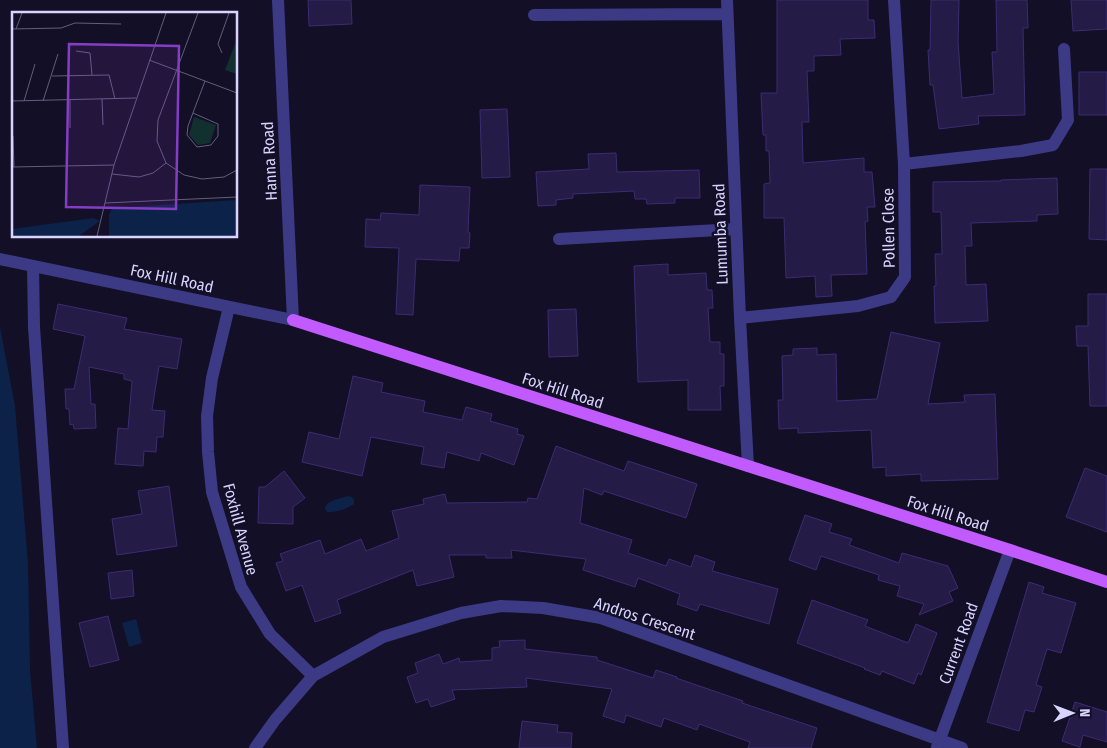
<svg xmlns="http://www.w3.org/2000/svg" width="1107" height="748" font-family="'Fira Sans Condensed',sans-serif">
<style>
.water{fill:#0c2248}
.building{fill:#241b47;stroke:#3b2d73}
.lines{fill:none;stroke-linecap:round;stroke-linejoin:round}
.minor{stroke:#3d3a85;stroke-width:12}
.major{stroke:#c25bff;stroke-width:12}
.labels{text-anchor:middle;stroke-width:5;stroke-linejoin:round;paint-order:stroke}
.street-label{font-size:16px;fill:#d9d4ff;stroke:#130f26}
.inset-road{fill:none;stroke:#625e7d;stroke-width:1}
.view{fill:#843dc5;fill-opacity:0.15;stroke:#843dc5;stroke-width:2.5}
.inset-edge{fill:none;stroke:#d9d4ff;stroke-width:2.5}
</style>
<rect width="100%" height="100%" fill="#130f26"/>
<path class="water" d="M0,327l15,79 13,157 2,107 7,78h-37z
M348,496l4,1 2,3v4c-7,5 -19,9 -27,8l-2,-3c1,-9 15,-10 23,-13z
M136,619l6,24 -13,4 -7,-24z"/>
<path class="building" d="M308,0h43l1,24 -43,2z
M777,0h91v20h6l1,18 -35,1 1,16 -27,1v15h-7l2,51h-7l1,41 61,-5v14h8l3,35h-8l1,14 -3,1 2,52 -36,1 1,21 -16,1 -1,-21 -29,2 -2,-60h-20v-34l6,-1 -1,-32h-3v-16h-3l-2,-42h16z
M931,0h28l-1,41 4,57 32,-4 -2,-42h5l-1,-52h31l1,28h-5l2,87 -47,1 1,8 -40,5 -6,-44h-3l-2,-35h2z
M1071,0h36v29l-34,2z
M1079,72h28v43h-28z
M507,109l3,68 -28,1 -2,-68z
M616,153l1,19 82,-2 1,28h-25v5l-28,1 -1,-5h-11l-1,-8 -61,3v4l-17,2v5l-18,1 -2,-34 53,-3 -1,-15z
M1090,169h17v71l-18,-1z
M1057,178l1,36 -21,1v6l-66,2 1,23h-7l1,39 20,-1 2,37 -53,2 -1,-37h2l-1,-32h7l-1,-42h-8v-30l68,-1v-1z
M420,185l50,2 -2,45 2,1 -1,15h-9l-1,13 -43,-2 -3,56 -17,-1 3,-66 -34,-1 1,-28 14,1 1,-7 38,2z
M668,264v11l38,-2 1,17h5l1,18h-5l2,34h10v12h4v32h-4l1,24h-33v-30l-50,2 -4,-116z
M1088,294h19v112h-17l-2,-60h-11l-1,-20h12z
M58,304l69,14 -3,11 58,10 -5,30 -18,-3 -7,44 13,1 -2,26h-6l-1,15 -12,-1 -1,15 -28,-2 3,-36 10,1 4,-48 -8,-2v-5l-35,-7 2,37h4l1,24 -22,1 -1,-5 -3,1 -1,-16h-3l-1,-20h9l11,-53 -32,-7z
M576,309l2,47 -29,1 -1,-47z
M891,332l49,11 -12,61 37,-2 -1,-7 31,-1 3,85 -77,2v-7l-35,2v-9l-13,1 -2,-38 -73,3v-5l-19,1 -1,-29h5l-1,-44 11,-1v-6l24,-1v7l19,-1 1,47 40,-2z
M353,376l30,7 -2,9 44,9 -2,11 39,8 4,-13 26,7 -2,7 28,8 -1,5 7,2 -10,29 -33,-12 -2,8 -32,-9 -3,16 -23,-4 3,-17 -53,-10 -9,39 -60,-14 7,-30 30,7z
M556,446l68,25 4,-10 69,23 -11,34 -82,-27 -2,4 -18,-7 -4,35 52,17 -4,13 38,13 3,-7 22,8 4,-12 20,7 -3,9 66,18 -9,35 -69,-20 -3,7 -20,-7 3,-10 -42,-16 -3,9 -52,-17 3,-11 -75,-9 1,8h-26v-3h-37l5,22 -37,9 -4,-16 -76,30 4,13 -26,9 -13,-37 -16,6 -10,-28 7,-2 -3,-7 40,-14 5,14 36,-15 5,12 33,-13 -7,-27 32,-7 -1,-5 22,-5 2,9 80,-1 1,-4 9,1z
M1085,468l22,8v56l-41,-15z
M284,471l21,27 -12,9v17l-35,-1 1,-36h6z
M169,486l8,60 -60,9 -5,-36 30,-5 -4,-23z
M805,515l27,9 -3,8 23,7 -3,6 50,18 3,-10 46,13 10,22 -9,4 4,9 -34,14 5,-11 -27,-8 3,-10 -22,-6 1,-5 -58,-19 -5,14 -27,-10z
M132,570l2,26 -23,3 -3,-26z
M1029,582l15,5 -2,6 34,10 -15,50 -14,-4 -11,36 6,2 -8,25 -9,-2 -6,21 -32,-9z
M812,600l56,20 -3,6 43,17 8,-19 21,9 -16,42 -3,-2 -4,11 -32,-13 -2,4 -16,-6 1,-1 -68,-25z
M108,616l11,44 -29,7 -11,-44z
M525,640v9l72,8v3l56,18 3,-8 21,7 -1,1 67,23 -1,2 75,25 -6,20h-63l2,-6 -51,-18 -2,6 -33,-12 -3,9 -35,-12 -2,8 -21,-7 9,-27 -86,-11 1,9 -75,3 3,9 -24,8 -3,-8 -12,4 -9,-26 11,-4 -3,-10 24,-9 4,10 16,-6 1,4 32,-2v-12l8,-1 -1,-6z
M1075,702l32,10v30l-24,-7 -3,12 -18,-6z
M522,721l36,4 -1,7 15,1 -1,15h-52z"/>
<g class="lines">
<path class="minor" d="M727,0l13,318 8,148
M534,15l193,-1
M904,164l117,-13 32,-6 15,-25 -4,-71
M559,239l177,-10
M0,259l293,61 -15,-320
M33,266l1,61 29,421
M229,307l-17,71 -5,38 1,36 4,40 29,95 29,47 43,42
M740,318l118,-12 33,-9 14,-20 -1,-113 -10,-164
M937,747l73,-197
M255,748l20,-28 38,-44 70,-39 78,-24 40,-7 42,2 58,10 361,130"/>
<path class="major" d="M293,320l717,230 97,32"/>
</g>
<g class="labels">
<g class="street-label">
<text transform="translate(269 161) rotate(-93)" y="6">Hanna Road</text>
<text transform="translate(888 228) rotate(-91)" y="6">Pollen Close</text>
<text transform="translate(720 234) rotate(-92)" y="6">Lumumba Road</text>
<text transform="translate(172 278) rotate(12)" y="6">Fox Hill Road</text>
<text transform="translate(563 390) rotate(18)" y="6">Fox Hill Road</text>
<text transform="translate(948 513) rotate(18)" y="6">Fox Hill Road</text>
<text transform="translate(241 529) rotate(75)" y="6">Foxhill Avenue</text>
<text transform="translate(645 618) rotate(18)" y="6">Andros Crescent</text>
<text transform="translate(958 643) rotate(-70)" y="6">Current Road</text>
</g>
</g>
<g transform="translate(12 12)">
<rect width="225" height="225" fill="#130f26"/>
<path d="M225,27v35l-12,-4zM182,105l22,8 -6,18 -12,2 -9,-10z" fill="#12302f"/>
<path d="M225,188v36h-128v-22l4,-6zM81,206l7,3 -21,15h-67v-7z" fill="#0c2248"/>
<path class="inset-road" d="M186,1l-40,107 -1,21 9,22 18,12 18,4 22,-2 13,-7M0,17l49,-1 14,-5 46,1M4,17l6,-16M64,39l14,2 2,22M210,41l-4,-9 11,-31M137,48l88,33M40,64l57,-1 6,24M90,87l1,26M0,89l124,-3M12,89l11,-37M31,89l15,-47M181,101l25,11v12l-7,9 -14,2 -10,-12 1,-9 17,-45M58,116v-28M1,124l1,31M102,153l52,-152M0,155l102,-2 -17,71M100,162l27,3 14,-4 13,-10M93,191l132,-6"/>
<path class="view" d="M57,32l110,2 -3,163 -110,-2z"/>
<rect width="225" height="225" class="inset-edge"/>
</g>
<g transform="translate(1072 713) rotate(89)" stroke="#130f26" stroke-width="4" paint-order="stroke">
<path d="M0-4L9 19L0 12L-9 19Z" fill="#d9d4ff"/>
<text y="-8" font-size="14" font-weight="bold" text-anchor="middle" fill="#d9d4ff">N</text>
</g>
</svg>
